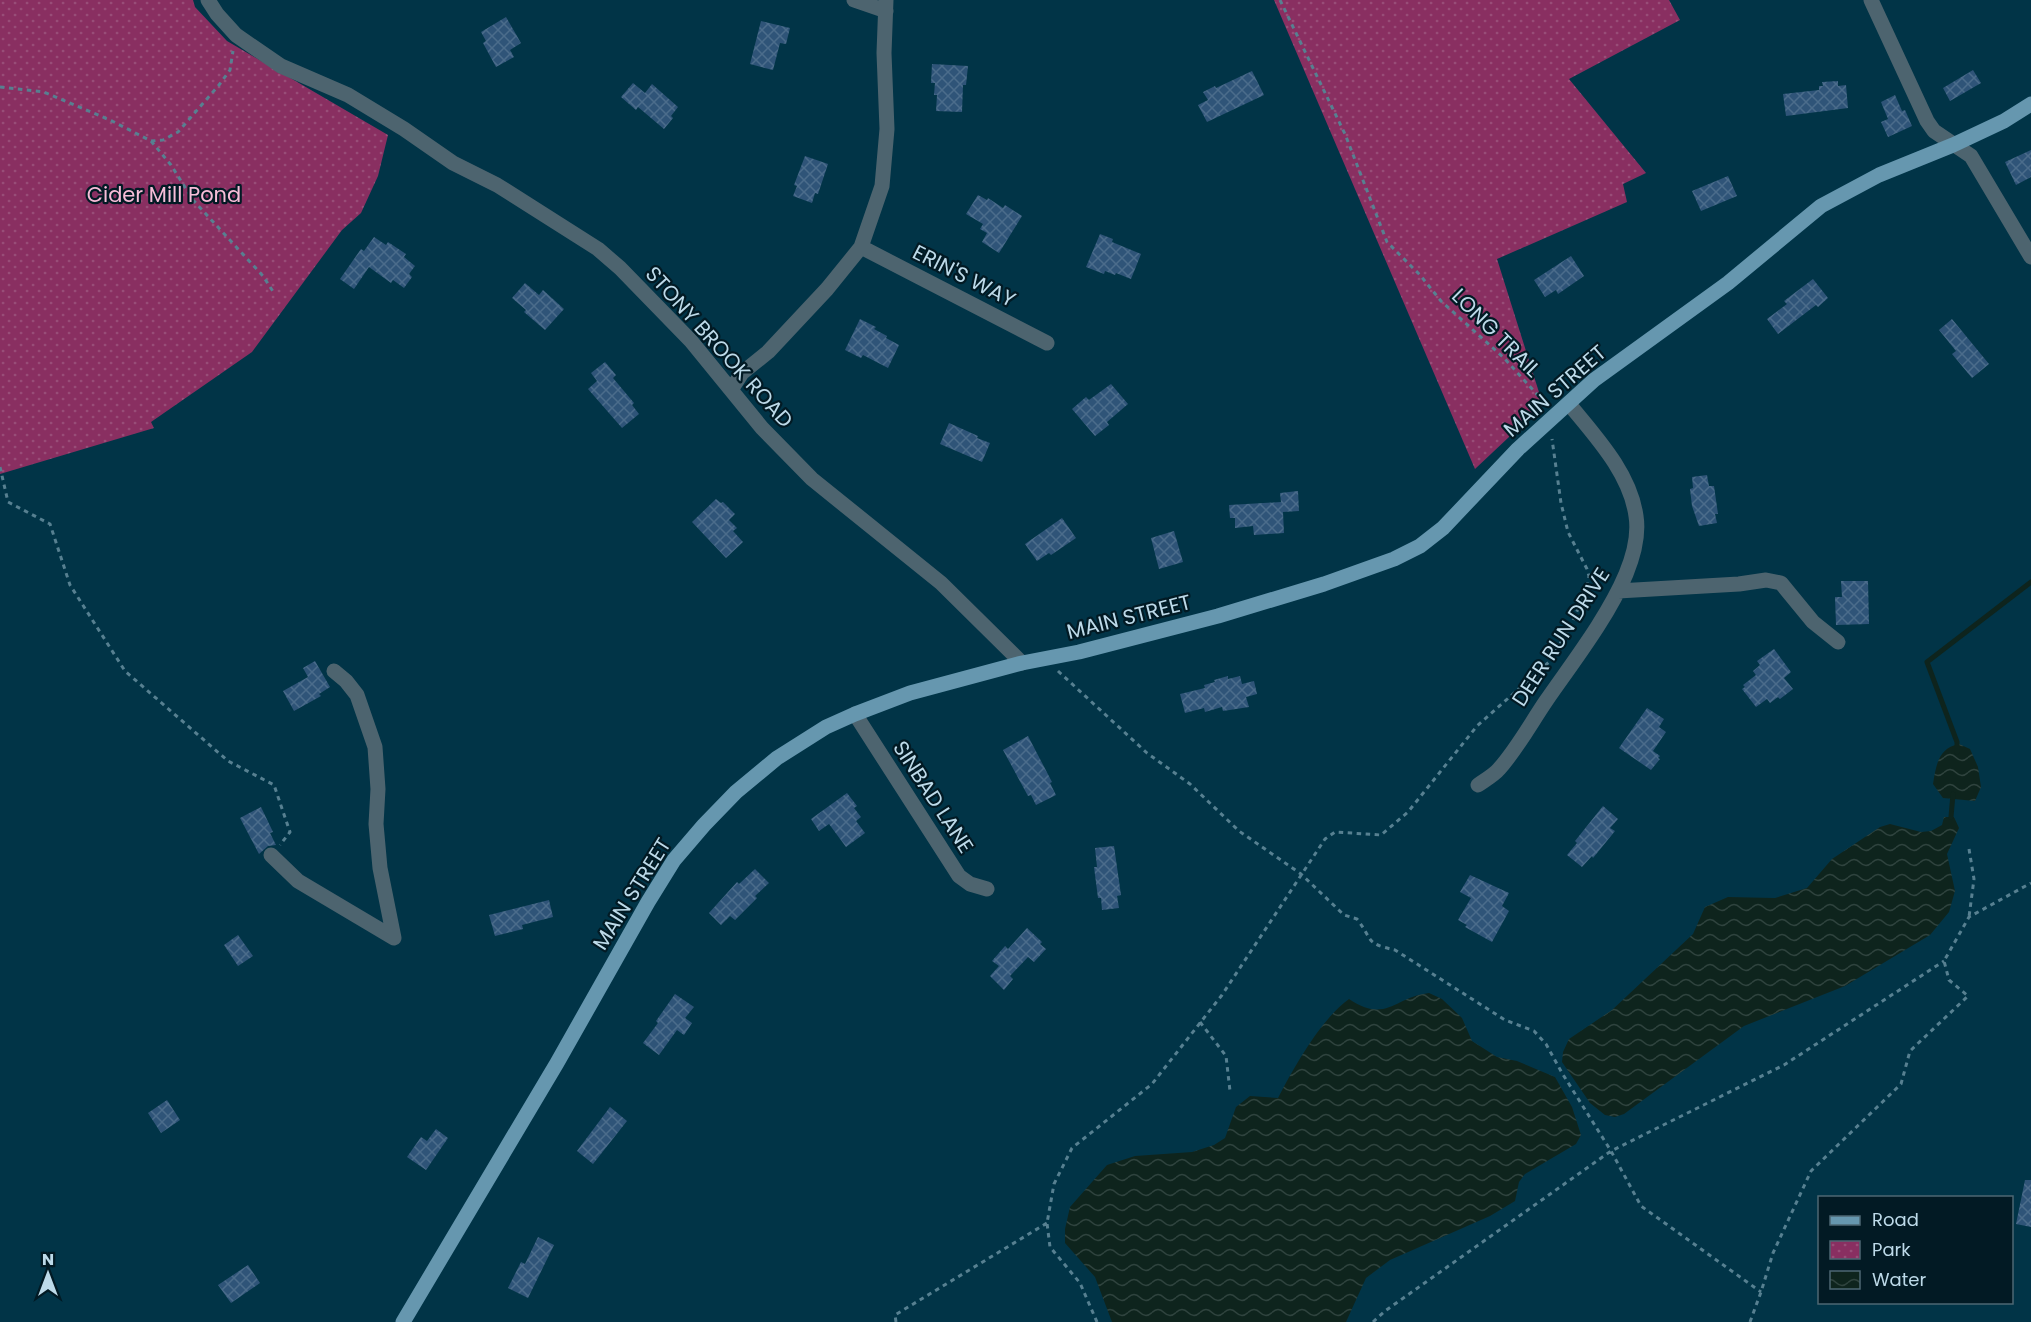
<svg xmlns="http://www.w3.org/2000/svg" width="2031" height="1322" font-family="Poppins,sans-serif">
<style>
.park{fill:url(#park-dots)}
.water{fill:url(#water-waves)}
.lines{fill:none;stroke-linecap:round;stroke-linejoin:round}
.stream{stroke:#0e241d;stroke-width:5}
.building{fill:url(#building-cross-hatch)}
.path{stroke:#578091;stroke-width:3;stroke-dasharray:4.5 4.5;stroke-linecap:butt}
.minor{stroke:#4d646f;stroke-width:15}
.major{stroke:#6697af;stroke-width:15}
.labels{text-anchor:middle;stroke-width:4.5;stroke-linejoin:round;paint-order:stroke}
.park-label{font-size:21px;fill:#f7bdd8;stroke:#021a24}
.street-label{font-size:21px;fill:#bddae9;stroke:#021a24}
</style>
<defs>
<pattern id="park-dots" width="8" height="8" patternUnits="userSpaceOnUse" patternTransform="scale(1.5)"><rect width="8" height="8" fill="#892f61"/><path d="M2 2h.1M6 6h.1" fill="none" stroke="#984d78" stroke-width="1.8" stroke-linecap="round"/></pattern>
<pattern id="water-waves" width="16" height="10" patternUnits="userSpaceOnUse" patternTransform="scale(1.5)"><rect width="16" height="10" fill="#0e241d"/><path d="M0 5q4-4 8 0t8 0" fill="none" stroke="#2f433e"/></pattern>
<pattern id="building-cross-hatch" width="8" height="8" patternUnits="userSpaceOnUse" patternTransform="scale(1.5)"><rect width="8" height="8" fill="#2f5478"/><path d="M0 0l8 8M0 8l8-8" fill="none" stroke="#4b6c8b"/></pattern>
</defs>
<rect width="100%" height="100%" fill="#013447"/>
<path class="park" d="M0,0h193l2,7 32,34 161,94 -10,41 -17,37 -19,17 -90,122 -101,70 3,6 -154,46z
M1274,0h395l11,20 -111,59 77,94 -23,11 4,18 -130,57 46,146 -68,64z"/>
<path class="water" d="M1959,744l11,5 8,18 3,20 -6,14 -32,-3 -10,-14c3,-18 5,-36 26,-40z
M1944,817h10l5,11 -12,26 8,37 -6,21 -19,23 -85,51 -101,40 -120,88 -9,3 -10,-2 -15,-12 -28,-41 1,-10 6,-13 43,-29 81,-76 12,-27 23,-10 47,1 32,-10 25,-29 48,-32 10,-3 31,8 10,-1 11,-6z
M1429,993l13,6 20,19 10,23 25,16 20,4 38,16 17,30 9,28 -5,9 -51,30 -6,8 -4,19 -25,15 -100,44 -24,18 -20,44h-234l-17,-45 -30,-34v-14l5,-22 37,-42 28,-9 57,-4 22,-7 11,-7 11,-31 14,-11 28,2c16,-31 43,-79 71,-99 38,25 45,-2 80,-6z"/>
<g class="lines">
<path class="stream" d="M1957,752v-10l-30,-80 104,-80
M1951,817l2,-23"/>
</g>
<path class="building" d="M506,17l15,26 -11,7 4,7 -18,10 -13,-24 3,-2 -5,-9z
M761,21l29,7 -4,16 -6,-1 -7,27 -23,-6z
M932,64l36,2 -2,19h-3l-1,27 -26,-1 1,-16h-3l1,-12h-4z
M1973,70l8,13 -31,18 -7,-13z
M1252,71l12,24 -57,27 -9,-17 10,-5 -5,-8 12,-6 1,2z
M1838,81v5l8,-1 2,23 -62,8 -3,-22 36,-4v-4h4l-1,-4z
M633,83l12,10 7,-9 26,23 -7,9 2,2 -9,11 -26,-22 -2,3 -15,-13z
M1895,95l7,16 3,-1 7,16 -24,11 -7,-15 7,-3 -7,-17z
M2031,150v27l-15,8 -11,-23z
M805,156l23,8 -10,30 -3,-1 -3,10 -19,-7 4,-10 -3,-1z
M1728,176l9,20 -36,15 -9,-20z
M978,195l9,5 1,-2 15,10 2,-3 17,11 -23,37 -17,-11 5,-9 -7,-4 3,-5 -17,-10z
M1100,234l13,5 -1,3 29,12 -10,25 -15,-6 -1,2 -10,-4 -1,3 -18,-7z
M374,237l12,8 2,-3 18,12 -2,3 11,9 -6,8 3,3 -8,11 -11,-8 -2,3 -22,-16 -15,22 -14,-10 21,-30 3,2z
M1571,256l13,20 -26,18 -2,-4 -11,7 -11,-17z
M1813,279l15,19 -10,9 -2,-2 -38,29 -11,-15 20,-15 -3,-3z
M525,283l14,12 4,-5 21,19 -19,21 -21,-18 2,-2 -14,-12z
M860,319l16,8 -2,2 13,7 -1,2 13,7 -11,23 -25,-13 -2,3 -16,-8z
M1952,319l37,45 -17,14 -20,-24 4,-3 -17,-21z
M605,362l11,13 -3,3 21,25 -2,2 7,9 -17,14 -34,-39 9,-8 -6,-8z
M1111,384l17,20 -21,18 2,3 -14,11 -23,-27 14,-12 3,3z
M949,423l29,13 -1,2 13,5 -8,19 -42,-18z
M1707,475l2,11h5l4,28h-3l2,9 -18,3 -7,-20 -2,-17 3,-1 -1,-11z
M1298,491l1,20 -16,1 1,21 -30,2 -1,-9 -18,2v-10h-5l-1,-13 52,-3 -1,-9z
M716,499l5,4 2,-1 12,12 -6,6 8,8 -4,3 10,11 -17,16 -34,-36z
M1062,518l14,20 -25,17 -2,-2 -12,8 -12,-17z
M1174,531l9,31 -24,7 -8,-31z
M1841,581h27l1,43 -33,1 -1,-28h7z
M1774,649l17,23 -7,6 9,11 -13,10 -2,-2 -8,6 -3,-4 -11,8 -14,-18 3,-2 -2,-2 13,-10 -3,-4 7,-6 -3,-4z
M315,661l15,26 -11,7 2,2 -27,15 -11,-20 25,-14 -5,-9z
M1228,676v3l12,-3 2,8 12,-3 3,13 -11,3 3,10 -26,4 -1,-4 -17,5 -1,-4 -19,5 -5,-19 25,-6 -1,-3 11,-3 -1,-2z
M1647,708l17,11 -5,8 7,5 -13,19 7,5 -2,2 2,1 -9,11 -32,-22z
M1028,736l24,46 -2,1 6,12 -20,10 -5,-10 -3,1 -25,-46z
M847,793l10,13 -3,2 7,9 -5,4 9,12 -19,14 -17,-23 -10,7 -8,-12z
M1603,806l15,13 -8,9 5,3 -22,27 -1,-2 -10,11 -15,-12 10,-12 -2,-2z
M261,807l12,25 -3,1 6,12 -8,1 -9,8 -19,-36z
M1114,846l7,49 -4,1 2,12 -17,2 -1,-12h-3l-4,-31h3l-2,-19z
M755,869l14,14 -14,13 2,2 -22,22 -5,-4 -9,9 -12,-12 28,-31 2,2z
M1470,875l39,18 -7,13 7,5 -17,31 -27,-15 2,-2 -9,-5 13,-22 -11,-6z
M549,900l4,17 -31,8 1,4 -28,7 -6,-21z
M1027,928l15,14 -2,2 6,5 -12,13 -6,-5 -18,19 3,3 -9,11 -14,-14 9,-10 -7,-5 13,-15 3,3z
M238,935l15,21 -15,10 -14,-21z
M675,994l19,13 -9,11 7,5 -8,12 -7,-5 -18,25 -16,-12 15,-20 -2,-2z
M167,1100l13,20 -19,13 -13,-20z
M610,1107l17,14 -34,43 -16,-13z
M436,1129l12,9 -22,32 -19,-13 14,-20 6,4z
M2025,1180h6v47l-15,-3z
M538,1237l16,8 -26,53 -20,-10 13,-26 4,2z
M248,1265l12,18 -29,20 -13,-18z"/>
<g class="lines">
<path class="path" d="M1280,0l65,134 42,108 33,33 21,26 63,57 40,44v4
M0,87l44,5 68,29 39,20 12,-1 15,-8 41,-47 11,-15 3,-19
M151,141l20,24 22,35 70,76 11,17
M0,467l8,35 42,22 20,61 55,86 103,90 46,24 16,47 -10,13
M1058,671l89,82 43,31 49,47 62,43 43,41 13,4c17,22 7,24 38,31l110,70 29,11 12,13 16,29 49,78 30,55 120,86
M1969,849l5,30 -5,38
M1200,1022l26,34 4,35
M896,1322l-1,-7 152,-92
M1097,1322l-17,-39 -30,-36 -3,-24 7,-39 18,-36 80,-64 70,-89 103,-156 10,-7 46,3 27,-23 69,-86 72,-64 20,-33 17,-38 3,-15 -2,-7 -19,-37 -7,-29 -9,-64
M1373,1322l12,-11 226,-160 173,-86 160,-104
M1750,1322l11,-30 12,-39 38,-82 90,-87 9,-33 58,-55 -19,-16 -5,-19 25,-44 62,-34"/>
<path class="minor" d="M208,0l9,14 19,21 45,31 67,29 56,34 49,34 44,22 101,64 22,19 71,73 71,87 50,51 129,104 81,80
M854,0l32,11
M1871,0l56,121 7,10 37,25 60,101
M861,247l186,96
M731,390l11,-17 26,-21 59,-63 34,-42 21,-61 5,-57 -3,-76 2,-53
M1618,591l121,-7 27,-4 15,3 32,39 25,20
M334,671l12,10 11,14 18,52 3,42 -2,35 4,44 14,70
M855,714l104,162 11,8 17,5
M1478,785c7,-5 16,-10 21,-16 18,-20 32,-46 47,-68 27,-39 62,-84 80,-127 7,-17 13,-39 10,-58 -6,-43 -40,-79 -67,-112
M271,855l27,26 96,57"/>
<path class="major" d="M403,1322l154,-259 91,-161 26,-42 30,-35 32,-33 41,-34 49,-31 29,-13 55,-21 112,-30 57,-11 139,-36 106,-32 70,-25 26,-13 23,-18 75,-79 76,-69 134,-97 93,-77 58,-31 74,-30 51,-24 27,-17"/>
</g>
<g class="labels">
<g class="park-label">
<text x="164" y="202">Cider Mill Pond</text>
</g>
<g class="street-label">
<text transform="translate(964 276) rotate(27)" y="7">ERIN'S WAY</text>
<text transform="translate(1496 333) rotate(45)" y="7">LONG TRAIL</text>
<text transform="translate(719 347) rotate(48)" y="7">STONY BROOK ROAD</text>
<text transform="translate(1555 391) rotate(-41)" y="7">MAIN STREET</text>
<text transform="translate(1129 617) rotate(-14)" y="7">MAIN STREET</text>
<text transform="translate(1561 637) rotate(-57)" y="7">DEER RUN DRIVE</text>
<text transform="translate(933 797) rotate(57)" y="7">SINBAD LANE</text>
<text transform="translate(632 894) rotate(-58)" y="7">MAIN STREET</text>
</g>
</g>
<rect x="1818" y="1196" width="195" height="108" fill="#021a24" stroke="#4d6773" stroke-width="1.5"/>
<rect x="1830" y="1216" width="30" height="9" fill="#6697af" stroke="#4d6773" stroke-width="1.5"/>
<text x="1872" y="1226" font-size="18" fill="#bddae9">Road</text>
<rect x="1830" y="1241" width="30" height="18" fill="url(#park-dots)" stroke="#4d6773" stroke-width="1.5"/>
<text x="1872" y="1256" font-size="18" fill="#bddae9">Park</text>
<rect x="1830" y="1271" width="30" height="18" fill="url(#water-waves)" stroke="#4d6773" stroke-width="1.5"/>
<text x="1872" y="1286" font-size="18" fill="#bddae9">Water</text>
<g transform="translate(48 1274)" stroke="#021a24" stroke-width="4.5" paint-order="stroke">
<path d="M0-4.5L10 22L0 15L-10 22Z" fill="#bddae9"/>
<text y="-9" font-size="16" font-weight="bold" text-anchor="middle" fill="#bddae9">N</text>
</g>
</svg>
